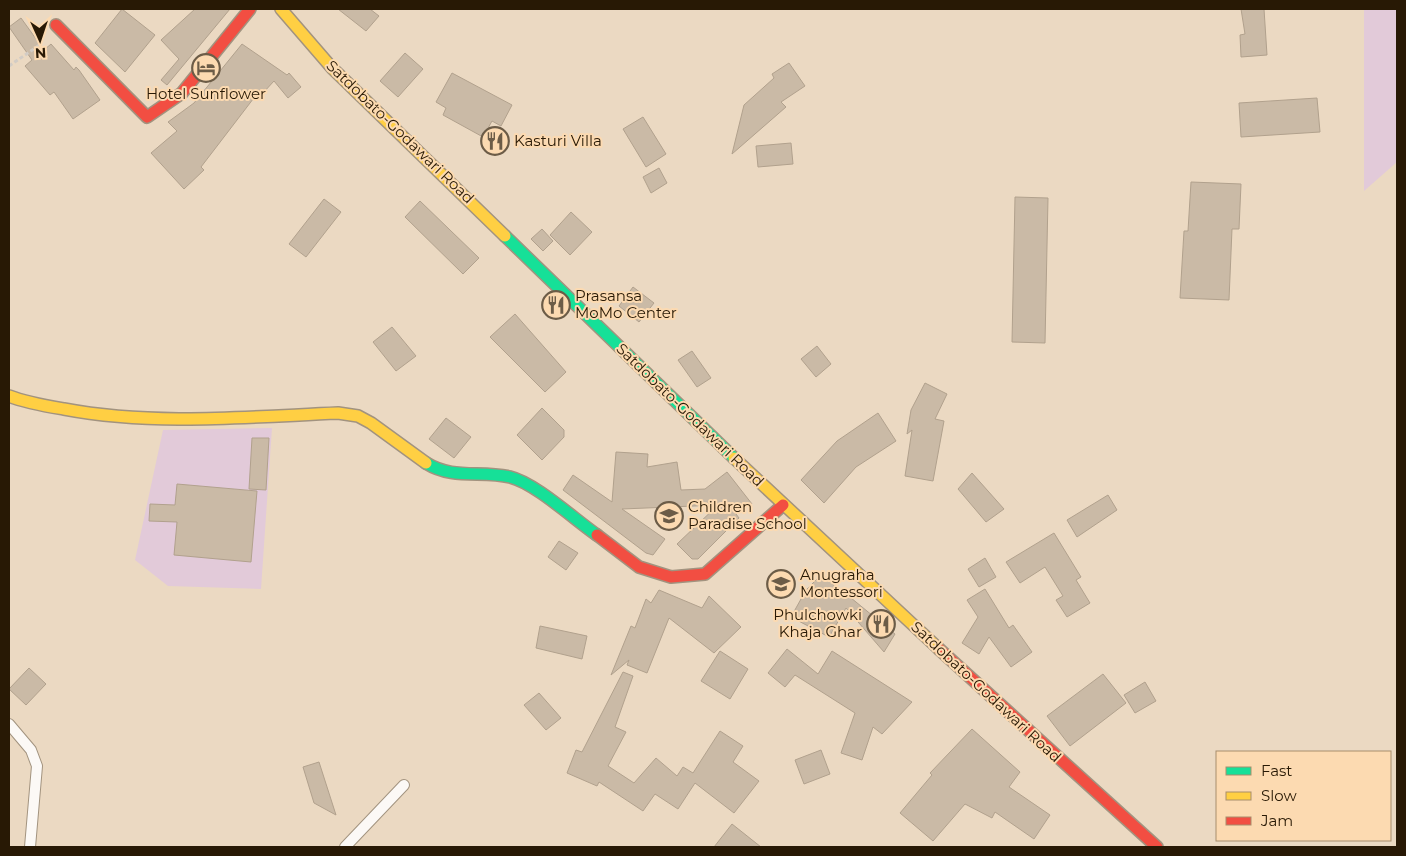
<svg xmlns="http://www.w3.org/2000/svg" width="1406" height="856" font-family="Montserrat,sans-serif">
<style>
.green{fill:#e2cad9}
.building{fill:#cabaa6;stroke:#b1a18d}
.lines{fill:none;stroke-linecap:round;stroke-linejoin:round}
.lane-casing{stroke:#a2937f;stroke-width:12}
.fast-casing{stroke:#a2937f;stroke-width:14}
.slow-casing{stroke:#a2937f;stroke-width:14}
.jam-casing{stroke:#a2937f;stroke-width:14}
.path{stroke:#d2ccc5;stroke-width:3;stroke-dasharray:4 2.5;stroke-linecap:butt}
.lane{stroke:#fcf9f6;stroke-width:10}
.fast{stroke:#16e098;stroke-width:11}
.slow{stroke:#ffcf43;stroke-width:11}
.jam{stroke:#f24e42;stroke-width:11}
.labels{text-anchor:middle;stroke-width:4;stroke-linejoin:round;paint-order:stroke}
.poi-label{font-size:15px;fill:#281905;stroke:#fcdab1;text-anchor:start}
.street-label{font-size:15px;fill:#281905;stroke:#fcdab1}
</style>
<rect width="100%" height="100%" fill="#ebd9c2"/>
<path class="green" d="M1364,9h33v153l-33,29z
M272,428l-11,161 -93,-3 -33,-26 28,-130z"/>
<path class="building" d="M122,9l33,26 -30,37 -30,-29z
M195,9h35l-63,76 -6,-5 18,-21 -18,-19z
M338,9h32l9,7 -13,15z
M1241,9h23l3,46 -26,2 -1,-22 5,-1z
M21,18l23,32 7,-6 23,26 2,-3 3,3 21,30 -27,19 -19,-27 -4,3 -25,-29 7,-6 -23,-33z
M242,44l45,31 2,-2 12,14 -13,11 -14,-17 -11,12 -3,-3 -59,77 3,3 -20,19 -33,-36 26,-22 -9,-9 26,-19z
M405,53l18,16 -25,28 -18,-16z
M789,63l16,23 -24,16 5,5 -54,47 12,-49 30,-27 -2,-4z
M452,73l60,32 -11,21 -9,-5 -9,16 -40,-22 3,-7 -10,-6z
M1317,98l3,34 -79,5 -2,-34z
M643,117l23,37 -20,13 -23,-38z
M791,143l2,21 -35,3 -2,-21z
M659,168l8,15 -16,10 -8,-16z
M1191,182l50,2 -2,45h-7l-3,71 -49,-2 4,-67h4z
M1015,197l33,1 -3,145 -33,-1z
M324,199l17,13 -35,45 -17,-13z
M420,201l59,57 -16,16 -58,-57z
M571,212l21,20 -22,23 -20,-20z
M542,229l11,12 -10,10 -12,-12z
M633,287l21,16 -15,19 -20,-16z
M515,314l51,58 -21,20 -55,-55z
M392,327l24,29 -20,15 -23,-29z
M817,346l14,18 -15,13 -15,-18z
M692,351l19,27 -14,9 -19,-27z
M925,383l22,11 -12,25 9,2 -11,60 -28,-5 7,-46 -5,4 4,-24z
M542,408l22,22v7l-22,23 -25,-25z
M878,413l18,28 -40,26 -32,36 -23,-23 36,-39z
M446,418l25,19 -17,21 -25,-19z
M252,438h17l-3,52 -17,-1z
M616,452l32,2 -1,13 30,-5 4,28 24,-1 22,-17 25,32h-6l-10,10 3,4 -41,41h-6l-15,-15 41,-39 -96,4 43,30 -12,16 -7,-2 -83,-63 10,-15 39,27z
M972,473l32,36 -18,13 -28,-33z
M177,484l80,7 -6,71 -77,-7 3,-33 -28,-1 1,-17 25,1z
M1108,495l9,15 -40,27 -10,-17z
M1054,533l27,44 -5,3 14,23 -23,14 -11,-17 7,-4 -18,-29 -25,16 -14,-21z
M559,541l19,12 -12,17 -18,-13z
M985,558l11,19 -17,10 -11,-18z
M822,574l22,21 1,-2 50,41 -11,18 -38,-44 -17,29 -38,-20 15,-27z
M985,589l24,39 4,-3 19,27 -21,15 -22,-30 -10,17 -17,-11 16,-26 -11,-17z
M659,590l43,18 7,-12 32,31 -27,26 -45,-35 -22,55 -20,-8 2,-5 -18,15 20,-49 4,2 11,-29 5,4z
M540,626l47,10 -5,23 -46,-11z
M787,649l31,25 14,-23 80,51 -30,32 -9,-7 -11,33 -21,-7 14,-40 -60,-38 -10,12 -17,-14z
M720,651l28,18 -18,30 -29,-18z
M29,668l17,16 -20,21 -17,-16z
M623,672l10,4 -18,51 11,5 -18,34 26,17 22,-25 21,18 6,-9 10,6 27,-42 23,15 -10,16 26,19 -25,32 -39,-30 -17,26 -23,-15 -12,17 -44,-29 -2,4 -30,-13 9,-23 6,2z
M1103,674l23,29 -56,43 -23,-30z
M1145,682l11,19 -21,12 -11,-18z
M539,693l22,25 -15,12 -22,-25z
M972,729l48,43 -11,15 41,28 -16,24 -39,-27 -3,6 -27,-14 -32,37 -33,-28 32,-38 -2,-2z
M821,750l9,24 -26,10 -9,-24z
M319,762l17,53 -22,-12 -11,-36z
M732,824l29,23h-47z"/>
<g class="lines">
<defs>
<path id="lane" d="M9,724l22,26 6,16 -7,81
M345,847l59,-62"/>
<path id="fast" d="M505,236l229,222
M426,463c27,17 55,7 84,14 25,6 64,42 87,58"/>
<path id="slow" d="M281,9l51,59 173,168
M9,396c18,7 37,10 55,13 90,17 183,8 274,4l20,3 13,7 55,40
M734,458l205,191"/>
<path id="jam" d="M56,25l91,92 35,-24 68,-84
M597,535l42,32 32,10 34,-3 78,-69
M939,649l218,198"/>
</defs>
<use href="#lane" class="lane-casing"/>
<use href="#fast" class="fast-casing"/>
<use href="#slow" class="slow-casing"/>
<use href="#jam" class="jam-casing"/>
<path class="path" d="M9,66l32,-22"/>
<use href="#lane" class="lane"/>
<use href="#fast" class="fast"/>
<use href="#slow" class="slow"/>
<use href="#jam" class="jam"/>
</g>
<defs>
<symbol id="hotel-ring" viewBox="-11 -11 22 22"><circle r="9.5" fill="#fcdab1" stroke="#6c5c47" stroke-width="1.5"/><path d="M-6-4.5h1.5V1H6V5H4.5V3h-9V5H-6ZM-4 0a1.8 1.8 0 1 1 3.6 0ZM.5 0V-2.5h3Q6-2.5 6 0Z" fill="#6c5c47"/></symbol>
<symbol id="restaurant-ring" viewBox="-11 -11 22 22"><circle r="9.5" fill="#fcdab1" stroke="#6c5c47" stroke-width="1.5"/><path d="M-5-6h1v4h1v-4h1v4h1v-4h1v5L-1.5 .5V6h-2V.5L-5-1ZM5-6V6H3V1.5H1.5Q1.5-4 5-6Z" fill="#6c5c47"/></symbol>
<symbol id="school-ring" viewBox="-11 -11 22 22"><circle r="9.5" fill="#fcdab1" stroke="#6c5c47" stroke-width="1.5"/><path d="M0-5L7-2L0 1L-7-2ZM-4 1L0 2.5L4 1V4Q0 6-4 4Z" fill="#6c5c47"/></symbol>
</defs>
<g fill-rule="evenodd">
<use href="#hotel-ring" x="190" y="52" width="32" height="32"/>
<use href="#restaurant-ring" x="479" y="125" width="32" height="32"/>
<use href="#restaurant-ring" x="540" y="289" width="32" height="32"/>
<use href="#school-ring" x="653" y="500" width="32" height="32"/>
<use href="#school-ring" x="765" y="568" width="32" height="32"/>
<use href="#restaurant-ring" x="865" y="608" width="32" height="32"/>
</g>
<g class="labels">
<g class="poi-label">
<text x="206" y="99" text-anchor="middle">Hotel Sunflower</text>
<text x="514" y="146">Kasturi Villa</text>
<text x="575" y="301">Prasansa<tspan x="575" dy="17">MoMo Center</tspan></text>
<text x="688" y="512">Children<tspan x="688" dy="17">Paradise School</tspan></text>
<text x="800" y="580">Anugraha<tspan x="800" dy="17">Montessori</tspan></text>
<text x="862" y="620" text-anchor="end">Phulchowki<tspan x="862" dy="17">Khaja Ghar</tspan></text>
</g>
<g class="street-label">
<text transform="translate(400 132) rotate(44)" y="5">Satdobato-Godawari Road</text>
<text transform="translate(690 415) rotate(44)" y="5">Satdobato-Godawari Road</text>
<text transform="translate(986 692) rotate(43)" y="5">Satdobato-Godawari Road</text>
</g>
</g>
<rect width="1406" height="856" fill="none" stroke="#281905" stroke-width="20"/>
<rect x="1216" y="751" width="175" height="90" fill="#fcdab1" stroke="#a78d6c"/>
<rect x="1226" y="767" width="25" height="8" fill="#16e098" stroke="#a78d6c"/>
<text x="1261" y="776" font-size="15" fill="#281905">Fast</text>
<rect x="1226" y="792" width="25" height="8" fill="#ffcf43" stroke="#a78d6c"/>
<text x="1261" y="801" font-size="15" fill="#281905">Slow</text>
<rect x="1226" y="817" width="25" height="8" fill="#f24e42" stroke="#a78d6c"/>
<text x="1261" y="826" font-size="15" fill="#281905">Jam</text>
<g transform="translate(40 40) rotate(177)" stroke="#fcdab1" stroke-width="4" paint-order="stroke">
<path d="M0-4L9 19L0 12L-9 19Z" fill="#281905"/>
<text y="-8" font-size="14" font-weight="bold" text-anchor="middle" fill="#281905">N</text>
</g>
</svg>
